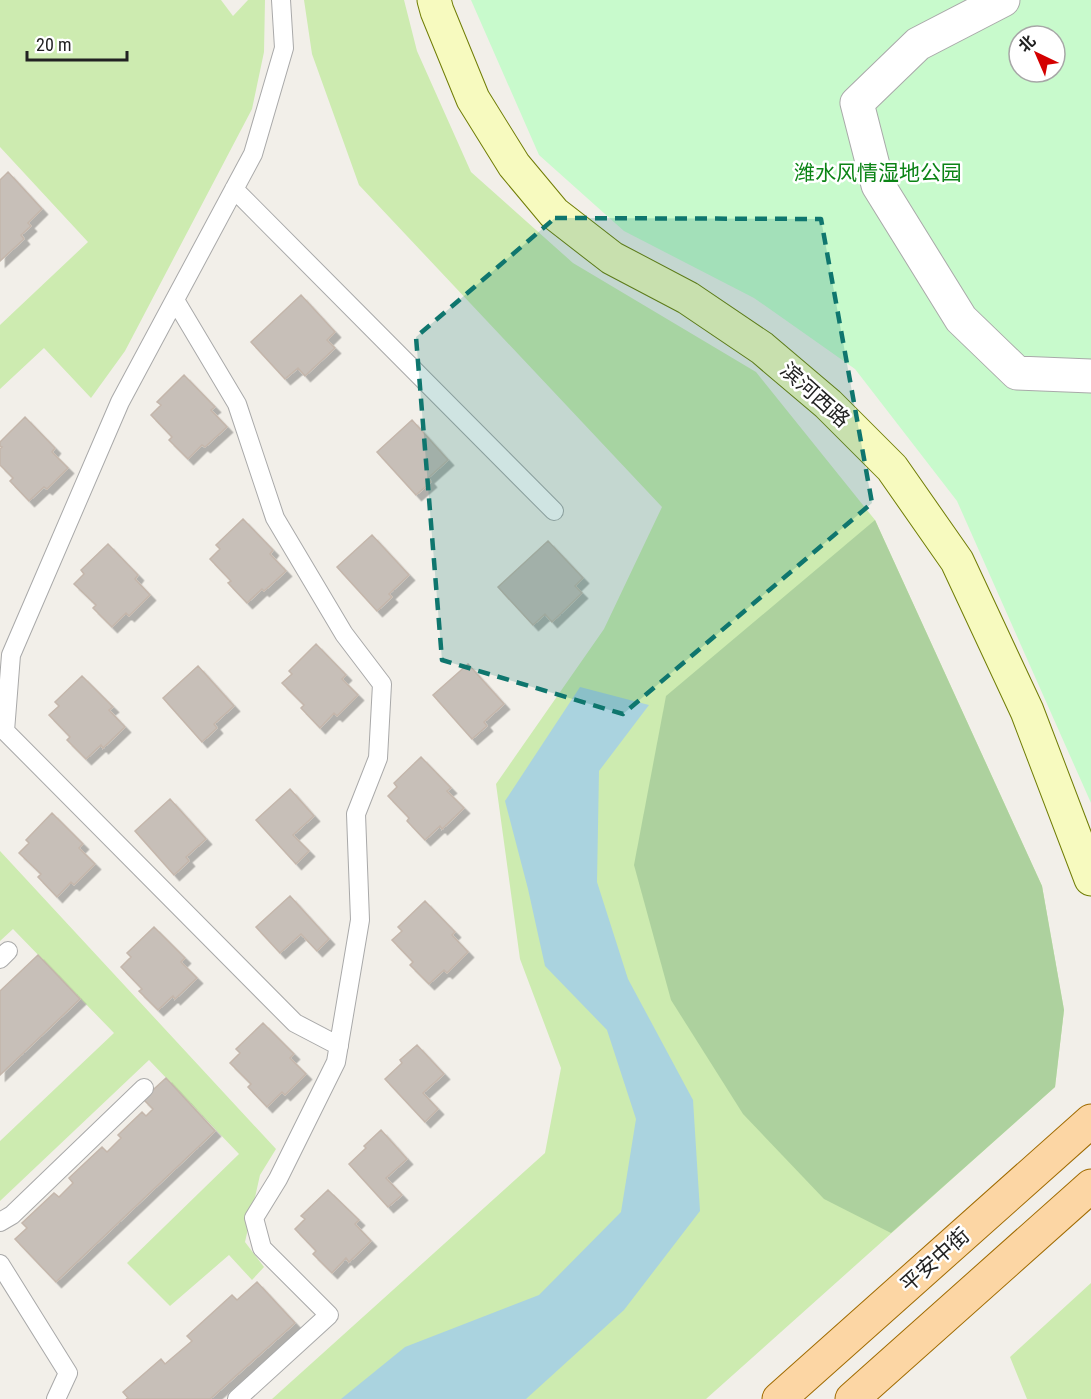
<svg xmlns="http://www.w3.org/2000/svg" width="1091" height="1399" font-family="'Roboto Condensed','Noto Sans SC',sans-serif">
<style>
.grass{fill:#cdebb0}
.forest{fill:#add19e}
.park{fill:#c8facc;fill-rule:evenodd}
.water{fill:#aad3df}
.building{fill:#c7bfb8;stroke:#c4b6ab;stroke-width:1.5;filter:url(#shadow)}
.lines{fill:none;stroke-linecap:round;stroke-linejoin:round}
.lane-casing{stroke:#a9a9a9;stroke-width:20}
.street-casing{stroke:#a9a9a9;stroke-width:35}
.secondary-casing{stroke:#707d05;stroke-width:35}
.primary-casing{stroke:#a06b00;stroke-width:35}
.lane{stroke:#fff;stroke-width:18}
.street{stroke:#fff;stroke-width:33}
.secondary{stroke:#f7fabf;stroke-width:33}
.primary{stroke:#fcd6a4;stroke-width:33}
.marked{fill:#0f766e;fill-opacity:0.2;stroke:#0f766e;stroke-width:4.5;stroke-dasharray:12 8;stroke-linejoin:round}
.labels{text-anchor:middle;stroke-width:5;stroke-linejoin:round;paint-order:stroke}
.park-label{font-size:21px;fill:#0c8416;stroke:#fff}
.street-label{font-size:21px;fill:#222;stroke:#fff}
</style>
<defs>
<filter id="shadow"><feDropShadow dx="5.5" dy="5.5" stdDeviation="0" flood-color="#0004"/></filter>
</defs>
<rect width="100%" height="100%" fill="#f2efe9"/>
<path class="grass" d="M0,0h221l12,16 15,-16h17l-1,52 -12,57 -127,242 -34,47 -47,-50 -44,41v-64l88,-83 -88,-95z
M304,0h100l13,51 54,121 102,91 183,109 119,148 167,366 22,124 -9,77 -349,312h-434l273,-246 16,-85 -41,-109 -24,-175 108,-155 58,-122 -303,-322 -47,-131z
M0,851l276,298 -16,26 -15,67 19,25 -12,13 -23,-25 -59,51 -43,-43 112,-109 -90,-94 -149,141v-60l114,-108 -101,-104 -13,12z
M1091,1283v116h-64l-17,-42z"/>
<path class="forest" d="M875,520l167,366 22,124 -9,77 -164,146 -67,-34 -81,-85 -72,-114 -37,-135 32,-169z"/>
<path class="park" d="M471,0h620v803l-134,-302 -102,-132 -101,-71 -130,-67 -85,-76zM1019,36h36v36h-36z"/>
<path class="water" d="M580,687l69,18 -50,66 -2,111 31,97 65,121 7,111 -76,99 -98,89h-185l64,-52 134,-52 82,-83 15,-93 -29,-89 -62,-64 -17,-77 -23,-88z"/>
<path class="building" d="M8,172l34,37 -14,14 3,3 -10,9 3,4 -24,22v-81z
M301,295l34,37 -8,8 8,8 -30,28 -7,-8 -13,11 -34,-37z
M184,375l31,32 -4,3 16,17 -22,20 -3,-2 -14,14 -19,-19 3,-3 -21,-22 10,-10 -4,-3z
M25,417l30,31 -3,4 16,16 -21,21 -3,-2 -15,14 -19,-20 3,-3 -13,-13v-16l2,-2 -2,-1v-4z
M412,420l36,40 -20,18 3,4 -15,13 -39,-43z
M243,519l30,31 -3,4 16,17 -22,20 -2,-2 -15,14 -19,-20 3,-2 -21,-22 10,-10 -4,-4z
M372,535l37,40 -20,19 3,3 -15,14 -40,-44z
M548,541l35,37 -8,8 7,7 -30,29 -7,-8 -12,11 -35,-38z
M108,544l30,31 -3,4 15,16 -21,21 -3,-3 -14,14 -19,-19 3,-3 -22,-21 10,-10 -3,-4z
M316,644l30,31 -4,4 16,16 -21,21 -3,-3 -14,15 -19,-20 3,-3 -22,-22 10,-9 -3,-3z
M468,664l36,40 -20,18 3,4 -15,13 -39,-44z
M198,666l36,40 -20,18 3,4 -15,14 -39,-44z
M82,676l31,31 -4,3 16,17 -22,21 -2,-3 -15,14 -19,-19 3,-3 -21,-22 10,-9 -4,-4z
M421,757l30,31 -4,3 17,17 -22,21 -2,-3 -15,14 -18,-19 2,-3 -21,-22 9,-9 -3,-4z
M290,789l24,27 -21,19 16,16 -13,13 -40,-44z
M170,799l36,40 -20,18 3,4 -15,14 -39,-44z
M52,813l31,31 -4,4 16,16 -21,21 -3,-3 -14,15 -19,-20 3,-3 -22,-21 10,-10 -3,-3z
M290,896l39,43 -12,12 -16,-17 -21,19 -24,-26z
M425,901l30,31 -3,3 16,17 -21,21 -3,-3 -15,14 -19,-19 3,-3 -21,-22 10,-9 -4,-4z
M154,927l31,31 -4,4 16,16 -22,21 -2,-3 -15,14 -19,-19 3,-2 -21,-22 10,-10 -4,-4z
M38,955l42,44 -80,76v-84z
M263,1023l31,31 -4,4 16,16 -21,21 -3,-3 -15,15 -19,-20 3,-3 -21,-21 10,-10 -4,-4z
M417,1045l27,29 -21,19 15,16 -13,13 -40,-43 17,-16 -2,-3z
M166,1078l49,53 -159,151 -41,-43 12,-11 -5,-5 32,-30 5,4 14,-14 -4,-5 33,-31 5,5 14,-14 -3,-3 24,-23 4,4 7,-7 -10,-10z
M381,1130l26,29 -21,19 16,17 -14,12 -39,-43 17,-16 -2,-2z
M328,1190l31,30 -4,4 16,17 -22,21 -3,-4 -14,15 -19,-19 3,-3 -21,-22 10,-10 -4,-3z
M257,1282l38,41 -85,76h-84l2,-1 -5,-6 38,-33 4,5 27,-23 -5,-5 45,-41 5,5z"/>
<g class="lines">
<defs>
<path id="lane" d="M281,0l3,48 -31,106 -133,248 -109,253 -6,76 290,292 44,23
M234,189l320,322
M175,300l62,104 38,114 69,116 38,50 -4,74 -22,56 4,106 -24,142 -58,117 -24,39 8,30 67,67 -92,84
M0,959l8,-8
M0,1222l12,-7 132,-127
M0,1264l68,109 -12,26"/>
<path id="street" d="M1003,0l-85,44 -61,59 21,82 83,134 56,54 74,3"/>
<path id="secondary" d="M434,0l3,11 36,88 41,66 40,48 58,45 76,40 74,50 66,56 64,64 65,93 70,150 64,168"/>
<path id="primary" d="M779,1399l312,-278
M852,1399l239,-213"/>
</defs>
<use href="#lane" class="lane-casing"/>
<use href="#street" class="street-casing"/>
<use href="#secondary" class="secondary-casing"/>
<use href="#primary" class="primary-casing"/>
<use href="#lane" class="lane"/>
<use href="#street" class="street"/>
<use href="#secondary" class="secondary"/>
<use href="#primary" class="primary"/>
</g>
<path class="marked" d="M555,218l266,1 51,284 -249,211 -181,-54 -26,-323z"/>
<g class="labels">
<g class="park-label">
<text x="878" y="180">潍水风情湿地公园</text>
</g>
<g class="street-label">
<text transform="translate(815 395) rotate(42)" y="7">滨河西路</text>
<text transform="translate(935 1260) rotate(-42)" y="7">平安中街</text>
</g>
</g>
<g transform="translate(1037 54) rotate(316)"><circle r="28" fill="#ffffff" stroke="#a7a7a7" stroke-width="1.5"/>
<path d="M0-4.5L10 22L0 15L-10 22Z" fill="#d40000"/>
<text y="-9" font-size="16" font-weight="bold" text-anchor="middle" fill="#222222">北</text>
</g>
<path d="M27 51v9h100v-9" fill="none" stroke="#222222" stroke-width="3"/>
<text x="36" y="51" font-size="18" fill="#222222" stroke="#ffffff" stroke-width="4.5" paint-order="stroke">20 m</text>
</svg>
